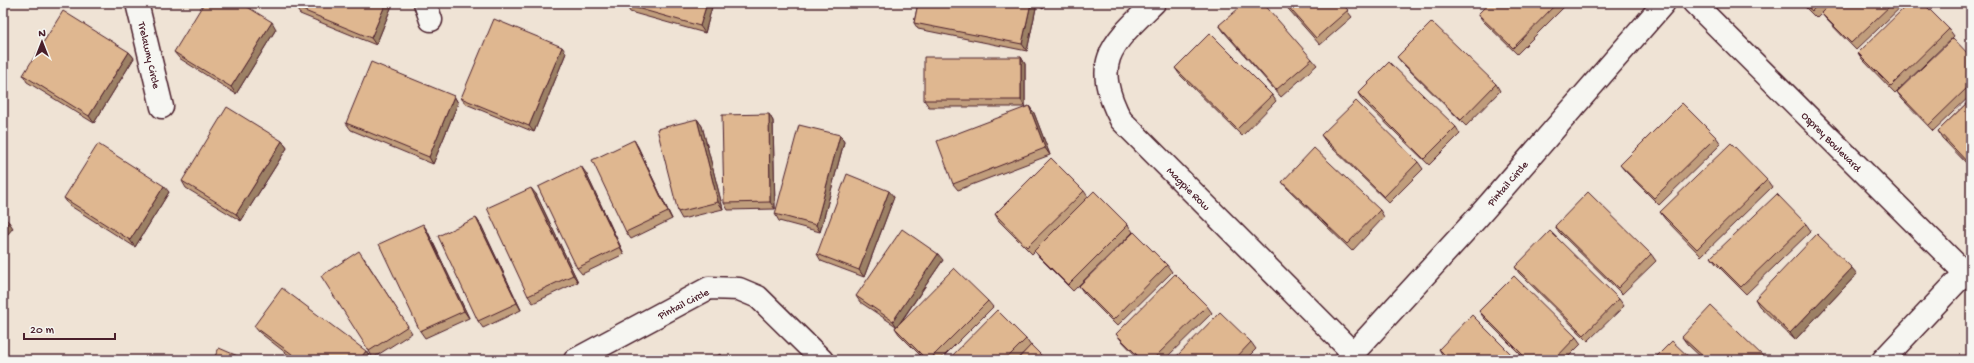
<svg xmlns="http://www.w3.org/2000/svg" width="1974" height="363" font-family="'Gochi Hand',sans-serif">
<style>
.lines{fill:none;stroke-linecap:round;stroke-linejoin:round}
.minor-casing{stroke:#4a1f2b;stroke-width:25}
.tertiary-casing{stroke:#4a1f2b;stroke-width:25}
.minor{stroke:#f6f6f2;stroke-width:22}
.tertiary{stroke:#f6f6f2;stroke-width:22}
.wall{fill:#c09d7c;stroke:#4a1f2b}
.shaded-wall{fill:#9c8065;stroke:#4a1f2b}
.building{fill:#dfb790;stroke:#4a1f2b}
.labels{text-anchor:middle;stroke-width:3;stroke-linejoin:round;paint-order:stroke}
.street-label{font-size:11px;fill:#4a1f2b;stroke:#f6f6f2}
</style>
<rect width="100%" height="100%" fill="#efe3d5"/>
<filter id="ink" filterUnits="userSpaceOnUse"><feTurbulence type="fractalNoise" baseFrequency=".025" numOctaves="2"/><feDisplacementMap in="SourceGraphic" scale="8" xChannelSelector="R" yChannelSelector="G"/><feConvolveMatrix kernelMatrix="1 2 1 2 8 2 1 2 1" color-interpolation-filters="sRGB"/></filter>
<g filter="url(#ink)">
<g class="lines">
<defs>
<path id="minor" d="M137,3l25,104
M425,3l6,17
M1154,3c-42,41 -64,58 -33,117l232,233
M575,360l134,-72 30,1 19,8 64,63
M1347,360l130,-142 187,-215
M1883,360l82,-87"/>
<path id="tertiary" d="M1694,3l277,276"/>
</defs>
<use href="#minor" class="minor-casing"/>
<use href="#tertiary" class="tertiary-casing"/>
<use href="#minor" class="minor"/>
<use href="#tertiary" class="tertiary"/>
</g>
<path class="wall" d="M393,3l-17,42 -76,-31 -5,-7z
M713,3l-8,30 -75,-21 -4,-7z
M918,3h115l3,5 -9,43 -109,-22 -4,-6z
M1034,3h12l-3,6z
M1283,3h58l11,14 -32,28z
M1489,3h79l-51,51 -34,-33 -5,-7z
M1801,3h104l-49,47 -30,-31 -5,-6 -5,5z
M1219,25l93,34 5,6 -36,32 -57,-65z
M276,29l-40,65 -57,-36 -5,-6z
M1949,29l5,7 -59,57 -33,-34 -4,-6z
M562,47l4,6 -32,79 -68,-28 -5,-6z
M129,52l5,6 -40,65 -67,-41 -4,-7z
M1021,57l4,7v43h-96l-5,-7z
M1397,57l99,27 4,7 -34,35 -64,-63z
M1971,57v38l-38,36 -31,-32 -5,-7z
M1175,68l97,27 4,6 -34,35 -62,-61z
M1358,93l98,34 4,7 -31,31 -67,-65z
M454,96l4,7 -25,61 -82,-34 -5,-7z
M1971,99v69l-29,-30 -4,-7z
M1029,106l5,7 16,42 -92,35 -5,-6z
M769,114l4,7 2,88 -47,1 -4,-7z
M697,119l5,7 21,83 -41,10 -4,-7z
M840,135l4,7 -24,90 -41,-11 -4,-7z
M1321,135l97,27 5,7 -34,34 -63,-61z
M1716,137l5,7 -62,61 -34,-34 -5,-6z
M634,140l4,7 34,72 -41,20 -5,-7z
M282,141l5,7 -46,73 -55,-33 -4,-7z
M586,173l38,81 -42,20 -5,-6z
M1767,180l5,7 -71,69 -36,-37 -5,-7z
M1282,182l98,28 4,7 -32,34 -65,-63z
M1084,191l4,6 40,28 5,7 -60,59 -34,-34 -4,-6 -3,3 -33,-33 -4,-7z
M169,192l-34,55 -66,-42 -5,-7z
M536,194l42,88 -45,21 -5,-7z
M894,197l-30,80 -43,-16 -4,-7z
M476,218l5,7 40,85 -38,18 -5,-7z
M1806,224l5,7 -65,63 -30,-30 -5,-7z
M1555,226l96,28 5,7 -34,33 -63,-62z
M427,230l42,88 -44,20 -5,-7z
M364,258l48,75 -39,25 -4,-7z
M943,260l-40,59 85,-18 5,6 -53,53h-15l-26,-26 -4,-6 1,-2 -36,-24 -4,-6z
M1167,265l5,7 -55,54 -33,-33 -5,-7z
M1515,267l104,32 5,7 -36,35 -69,-68z
M1857,274l-62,66 -36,-34 -4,-7z
M1207,306l5,7 -48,47h-24l-19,-20 -5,-6z
M1479,311l97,26 5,7 -16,16h-39l-42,-42z
M254,326l117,32 -2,2h-74l-36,-28z
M1682,337l84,22 1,1h-63l-17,-16z
M1026,339l5,7 -15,14h-68z
M1251,342l5,7 -11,11h-72z
M1439,349l78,11h-69l-5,-4z"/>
<path class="shaded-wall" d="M386,3h7l-17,42 -5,-7z
M707,3h6l-8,30 -5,-7z
M1031,3h2l3,5 -9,43 -5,-7z
M1039,3h7l-3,6z
M272,22l4,7 -40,65 -5,-7z
M562,47l4,6 -32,79 -5,-6z
M129,52l5,6 -40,65 -5,-7z
M1021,57l4,7v43l-4,-7z
M3,88l5,7 -5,5z
M454,96l4,7 -25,61 -4,-7z
M1029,106l5,7 16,42 -5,-7z
M769,114l4,7 2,88 -5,-7z
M697,119l5,7 21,83 -5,-7z
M840,135l4,7 -24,90 -4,-7z
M634,140l4,7 34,72 -4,-7z
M282,141l5,7 -46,73 -5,-7z
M581,166l5,7 38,81 -4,-7z
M164,186l5,6 -34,55 -5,-7z
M531,188l5,6 42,88 -5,-7z
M889,191l5,6 -30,80 -5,-7z
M476,218l5,7 40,85 -4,-7z
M9,222l4,6 -10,12v-12z
M423,224l4,6 42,88 -5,-7z
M938,254l5,6 -46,67 -4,-6z
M1852,268l5,6 -62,66 -5,-7z
M366,351l5,7 -2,2h-10z"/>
<path class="building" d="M204,3h37l31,19 -41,65 -57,-35z
M297,3h89l-15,35 -76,-31z
M626,3h81l-7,23 -74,-21z
M918,3h113l-9,41 -108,-21z
M1245,3h18l49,56 -36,31 -57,-65z
M1285,3h56l7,7 -32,28z
M1489,3h68l-44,45 -35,-34z
M1803,3h16l-7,8z
M1831,3h62l-42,40 -30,-30z
M1909,3h14l26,26 -58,57 -33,-33z
M63,11l66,41 -40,64 -66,-41z
M494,19l68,28 -33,79 -68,-28z
M1432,22l64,62 -35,36 -64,-63z
M1210,33l62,62 -35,34 -62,-61z
M1953,38l18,19v27l-42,41 -32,-33z
M924,57h97v43h-97z
M371,62l83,34 -25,61 -83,-34z
M1389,62l67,65 -32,32 -66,-66z
M1971,99v67l-33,-35z
M1356,101l62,61 -34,35 -63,-62z
M1682,103l34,34 -62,61 -34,-33z
M1029,106l16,42 -92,36 -16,-43z
M227,107l55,34 -46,73 -54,-33z
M769,114l1,88 -46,1 -2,-88z
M697,119l21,83 -40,10 -21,-83z
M799,125l41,10 -24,90 -41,-11z
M634,140l34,72 -42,20 -34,-72z
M1731,143l36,37 -70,69 -37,-37z
M98,144l66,42 -34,54 -66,-42z
M1314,148l66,62 -33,34 -65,-62z
M1051,158l33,33 -57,56 -32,-33z
M581,166l39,81 -43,21 -39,-81z
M847,174l42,17 -30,79 -42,-16z
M531,188l42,87 -45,21 -41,-88z
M1094,191l34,34 -60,60 -34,-34z
M1588,192l63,62 -33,34 -63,-62z
M1777,194l29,30 -65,63 -30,-30z
M3,217l6,5 -6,6z
M476,218l41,85 -39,18 -40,-85z
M423,224l41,87 -44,20 -41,-87z
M902,229l36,25 -45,67 -37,-25z
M1550,231l69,68 -35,36 -69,-68z
M1134,232l33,33 -54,55 -34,-34z
M1817,234l35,34 -62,65 -35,-34z
M359,251l49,75 -39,25 -48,-75z
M954,268l34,33 -59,59h-2l-32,-32z
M1175,274l32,32 -55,54h-10l-26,-26z
M1514,276l62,61 -22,23h-26l-49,-49z
M282,288l84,63 -7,9h-59l-46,-34z
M1711,306l55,53 -1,1h-58l-25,-23z
M997,310l29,29 -21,21h-57z
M1220,312l31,30 -17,18h-61z
M1472,315l45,45h-67l-11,-11z
M1672,341l20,19h-39z
M1031,345l15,15h-29z
M219,348l28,12h-34z
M720,354l4,6h-14z
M1434,357l3,3h-7z"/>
</g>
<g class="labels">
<g class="street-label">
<text transform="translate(150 55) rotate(77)" y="4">Trelawny Circle</text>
<text transform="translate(1832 141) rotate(45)" y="4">Osprey Boulevard</text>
<text transform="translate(1507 183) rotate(-49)" y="4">Pintail Circle</text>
<text transform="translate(1189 188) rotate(45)" y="4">Magpie Row</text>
<text transform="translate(683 303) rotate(-27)" y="4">Pintail Circle</text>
</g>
</g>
<rect width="1974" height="363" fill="none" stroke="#f6f6f2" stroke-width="16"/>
<rect x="8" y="8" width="1958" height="347" fill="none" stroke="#4a1f2b" stroke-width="1.5" filter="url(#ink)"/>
<g transform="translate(42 42)" stroke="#f6f6f2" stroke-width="3" paint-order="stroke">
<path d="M0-3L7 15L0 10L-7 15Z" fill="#4a1f2b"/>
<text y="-6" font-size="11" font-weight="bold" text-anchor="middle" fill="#4a1f2b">N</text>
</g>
<path d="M24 333v6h91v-6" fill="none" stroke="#4a1f2b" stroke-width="2"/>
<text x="30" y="333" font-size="12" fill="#4a1f2b" stroke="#f6f6f2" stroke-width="3" paint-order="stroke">20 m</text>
</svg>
